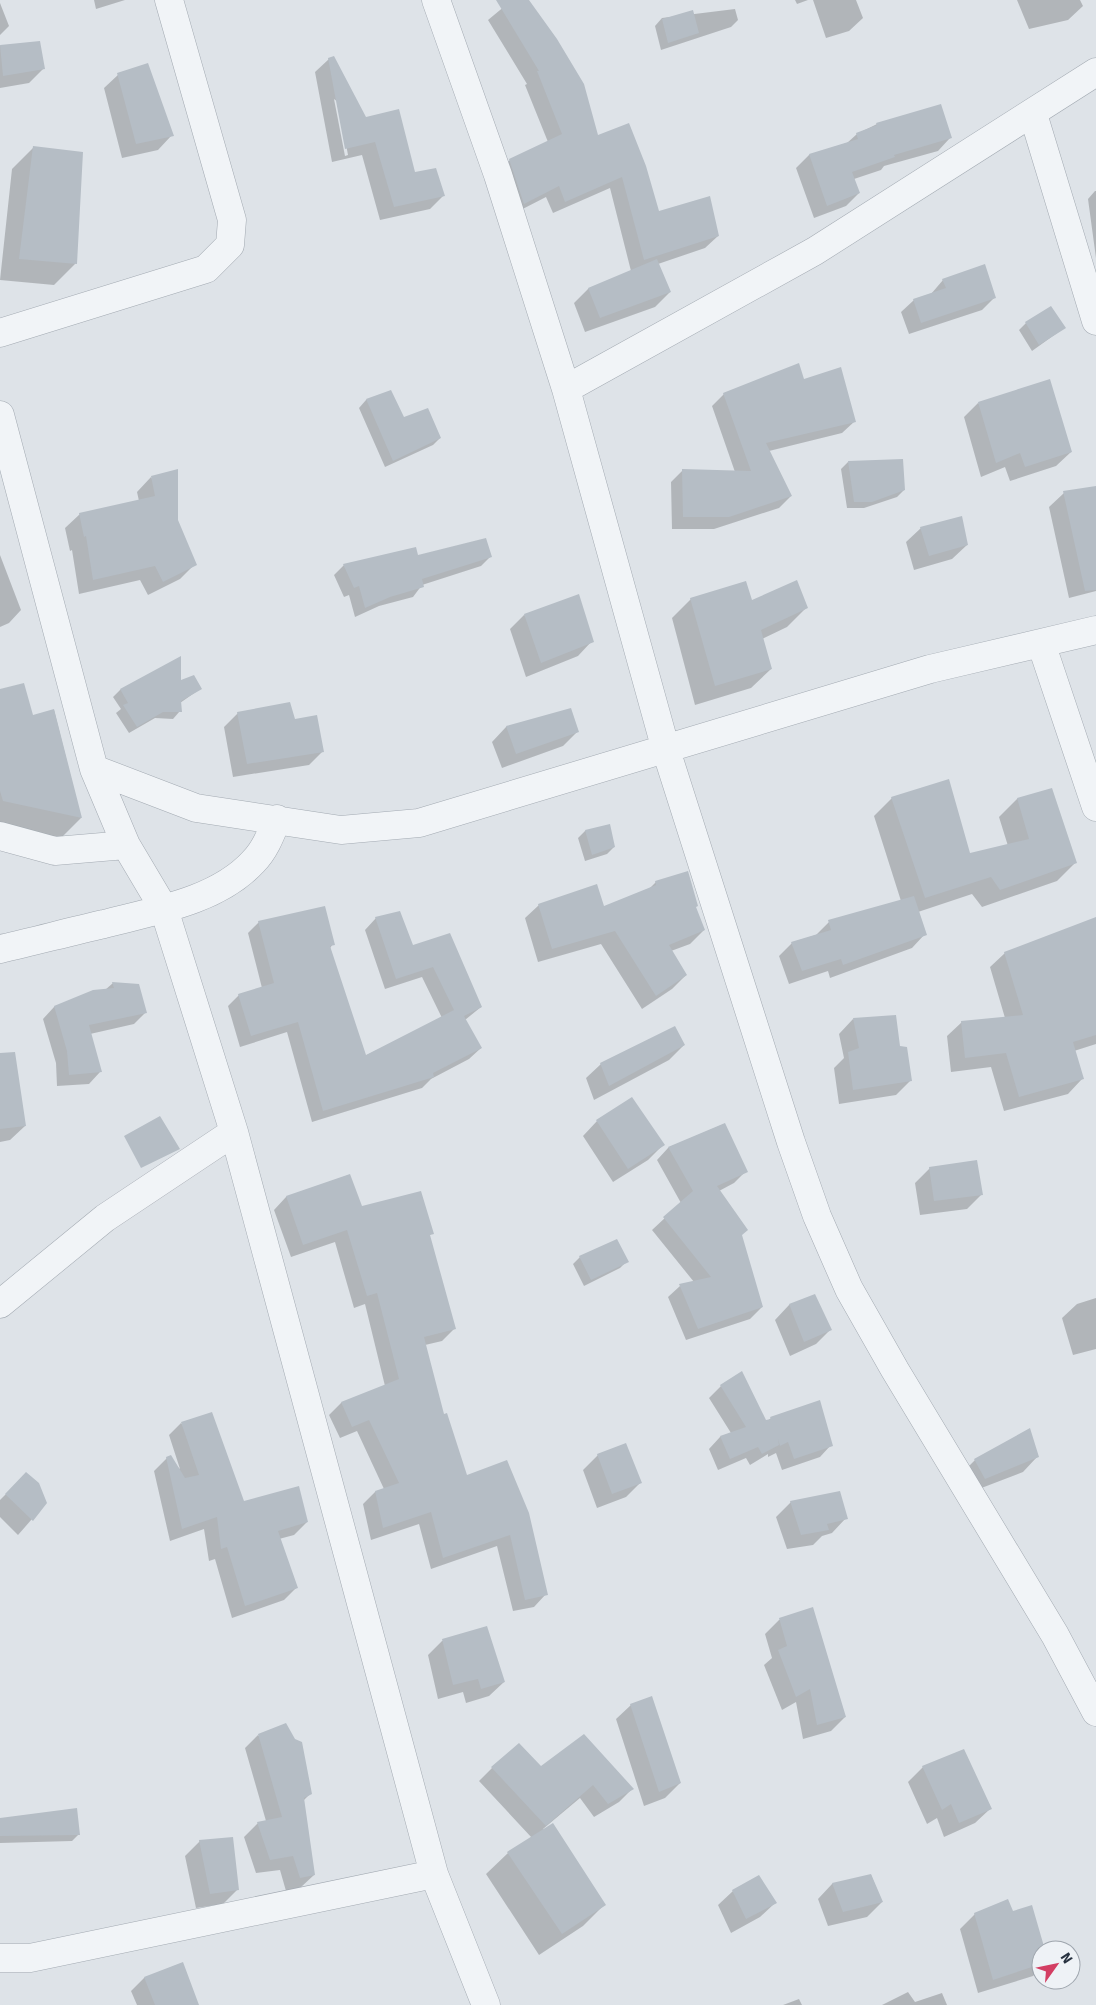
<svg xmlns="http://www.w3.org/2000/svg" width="1096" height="2005" font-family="Signika,sans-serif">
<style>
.shadow{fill:#0003;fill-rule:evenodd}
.building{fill:#b5bdc5}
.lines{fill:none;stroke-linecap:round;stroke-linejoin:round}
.minor-casing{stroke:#a3aab2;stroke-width:29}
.minor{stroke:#f1f4f7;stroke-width:28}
</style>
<rect width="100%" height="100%" fill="#dee3e8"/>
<path class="shadow" d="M94,0h31l-29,9z
M512,0h16l69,136 61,77 60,23 -13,12 -47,16 12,28 -15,15 -70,25 -11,-29 14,-14 43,-18 -21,-83 -57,25 -7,-16 -35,18 -14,-43 13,-12 38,-18 -23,-57 2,-1 -39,-64z
M795,0h13l-11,4z
M813,0h43l7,18 -14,13 -23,7z
M1017,0h63l3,6 -15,14 -39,9z
M0,3l9,23 -9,9z
M735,9l3,11 -7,7 -70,23 -6,-24 7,-8z
M39,42l5,26 -15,15 -29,5v-42z
M329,59l36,59 49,56 29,22 -13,13 -50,11 -18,-65 -30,7 -17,-90zM334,99l4,3 10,53 -3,1z
M119,74l53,61 -14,15 -36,8 -18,-70z
M877,124l73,14 -12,13 -54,15 -3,4 -27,9 5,14 -13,13 -32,12 -18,-50 13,-13 38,-12 10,-9z
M33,148l43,115 -22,22 -54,-5 12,-111z
M1095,191h1v67l-8,-59z
M943,280l52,17 -13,13 -73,24 -8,-22 13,-12 17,-6z
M1026,323l38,5 -32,23 -13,-21z
M804,380l51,41 -13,12 -73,18 22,45 -12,12 -65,21h-42l-1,-47 12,-12 52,2 -23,-66 12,-12z
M390,392l13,27 37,19 -7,7 -48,22 -26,-59 7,-8z
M978,403l93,49 -15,14 -46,15 -5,-14 -24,10 -17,-60z
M848,462l56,28 -7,7 -33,11h-17l-6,-39z
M151,477l26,43 18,44 -15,15 -32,16 -8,-15 -61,14 -7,-44 -2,1 -5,-23 15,-14 59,-13 -2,-9z
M1096,487v104l-27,7 -20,-91 15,-14z
M921,528l46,17 -15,14 -38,11 -8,-28z
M415,548l2,8h74l-10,10 -59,19 -9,12 -34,9 -24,11 -6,-22 -5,2 -10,-22 10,-10z
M0,555l21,55 -12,13 -9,4z
M691,599l60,3 56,5 -20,20 -25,12 9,30 -20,19 -56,17 -23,-87z
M524,615l68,26 -14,15 -52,21 -16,-48z
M179,658l1,24 20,7 -20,14v8l-7,8 -18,-1 -26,15 -13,-20 5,-4 -8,-12 7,-7z
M0,690l32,26 22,-6 27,108 -20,20 -61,-13z
M570,710l8,21 -15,15 -61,22 -10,-26 14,-15z
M238,713l56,7 29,31 -14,14 -76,12 -9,-50z
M1051,790l24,73 -18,18 -75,26 -10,-13 -54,18 7,22 -13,14 -82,30 -2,-7 -39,13 -10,-28 13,-13 24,-8 13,-13 72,-21 -27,-85 18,-18 78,57 38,-9 -9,-29 18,-18z
M609,825l5,22 -7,7 -22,7 -7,-23 7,-7z
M656,882l39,26 9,22 -14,14 -19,7 15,24 -14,14 -30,20 -41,-65 -63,18 -13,-44 14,-13 64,3 45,-18z
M376,918l105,89 -16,13 16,28 -12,11 -38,20 -9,9 -110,34 -25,-90 -47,15 -12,-41 11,-11 23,-7 -14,-55 11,-11 74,22 -3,4 35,108 77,-38 -20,-41 -37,12 -20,-59z
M1096,926v118l-22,7 8,28 -14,15 -64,17 -13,-44 -40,5 -4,-36 15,-14 43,-4 -15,-51 15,-14z
M113,983l32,30 -11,11 -44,10 10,38 -11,12 -32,2 -1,-23 -13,-44 11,-12 39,-16 12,-1z
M853,1019l46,28 12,33 -15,15 -57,9 -5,-36 10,-10 -5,-24z
M684,1045l-15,15 -75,40 -8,-22 15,-14z
M0,1061l25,65 -15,14 -10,2z
M597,1121l66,24 -15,15 -35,22 -30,-46z
M724,1124l22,47 -12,12 -15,8 22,45 21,71 -12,12 -64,21 -18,-43 12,-11 14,-4 -42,-52 29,-27 -24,-43 11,-12z
M930,1168l52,26 -15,15 -47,6 -5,-32z
M349,1175l12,33 71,25 -3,3 25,93 -12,12 -17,4 18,71 23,61 40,-15 40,132 -12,13 -21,4 -16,-65 -66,23 -12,-45 -48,16 -8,-36 12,-12 9,-3 -27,-58 -17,7 -11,-23 12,-12 44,-17 -20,-82 -11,4 -19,-66 -44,15 -17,-47 12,-13z
M580,1257l47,4 -7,7 -36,18 -11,-22z
M814,1296l16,34 -14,14 -26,12 -15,-36 14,-15z
M1096,1298v51l-23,6 -11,-37 15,-14z
M721,1386l45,36 5,-4 60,27 -11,12 -38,13 -6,-17 -8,4v-3l-18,11 -4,-7 -28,12 -9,-21 11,-12 11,-4 -22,-35z
M181,1423l62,79 64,20 -13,13 -15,4 18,48 -13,13 -52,18 -17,-59 -6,2 -5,-32 -34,12 -16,-70 13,-13 13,11 -11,-34z
M598,1455l43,27 -15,15 -29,11 -14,-38z
M1037,1457l-14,15 -52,20 -11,-17 15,-15z
M26,1474l20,29 -28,32 -18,-18v-17z
M791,1502l55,16 -14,15 -10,3 -9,9 -26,4 -11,-32z
M812,1609l33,108 -14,14 -28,8 -7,-37 -14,8 -18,-45 8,-7 -7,-24 14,-14z
M486,1628l18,54 -15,14 -23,7 -3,-11 -25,7 -10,-44 14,-14z
M631,1705l49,78 -15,15 -21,8 -28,-87z
M258,1735l53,58 -8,8 11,74 -14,13 -14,3 -6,-21 -24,3 -12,-36 14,-14 8,-2 -21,-73z
M541,1767l91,22 -13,13 -25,15 -14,-19 -37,31 61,76 -21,21 -44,29 -53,-81 22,-21 24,-15 -53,-57 13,-13z
M923,1767l67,42 -15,14 -31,14 -7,-19 -10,6 -19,-42z
M0,1820l79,14 -7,7 -72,2z
M200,1841l37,49 -14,14 -27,4 -11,-52z
M871,1875l11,27 -15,15 -39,9 -10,-27 14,-15z
M733,1891l42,12 -15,14 -29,16 -13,-28z
M1012,1912l32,38h-3v18l-8,8 -55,17 -18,-64 15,-15z
M182,1963l16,42h-61l-6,-14 13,-13z
M908,1992l7,10 27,-9 5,12h-65z
M799,1999l3,6h-19z"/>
<path class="building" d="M496,0h33l28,39 27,45 14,51 31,-12 17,43 13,45 51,-15 9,40 -75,24 -22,-83 -57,25 -6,-16 -35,18 -15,-45 53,-25 -25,-63h2z
M693,10l6,23 -31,10 -6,-24z
M40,41l5,28 -42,7 -3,-31z
M334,56l32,61 33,-8 16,63 21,-4 9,28 -51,11 -19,-65 -30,7 -17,-91z
M148,63l26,73 -38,8 -19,-71z
M941,104l11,34 -58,17 1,2 -43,15 8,21 -33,13 -18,-52 49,-15 -2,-6 21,-8 -1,-2z
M33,146l50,6 -6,112 -58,-5z
M657,259l14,33 -71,26 -12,-30z
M985,264l11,34 -75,25 -8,-24 33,-11 -4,-9z
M1051,306l15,22 -27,17 -14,-23z
M799,363l5,16 37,-12 15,55 -90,21 26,53 -63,21h-46l-1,-48 69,2 -28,-78z
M1050,379l22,73 -47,15 -5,-14 -24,10 -18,-61z
M391,390l13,27 24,-9 13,30 -48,23 -27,-62z
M903,459l2,31 -33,12h-18l-6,-41z
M178,469v51l19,45 -34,17 -8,-16 -62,14 -7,-44 -2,1 -5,-24 76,-17 -4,-20z
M1096,486v104l-11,1 -22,-100z
M962,516l6,29 -39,11 -9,-29z
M486,538l6,19 -70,22 2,8 -34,10 -25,11 -6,-22 -5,2 -11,-24 73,-17 2,8z
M797,580l11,28 -47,22 11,39 -57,17 -25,-88 56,-17 6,19z
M579,594l15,48 -53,21 -17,-49z
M181,656v24l13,-5 8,14 -21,12 1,11h-19l-26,15 -14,-22 5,-2 -8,-14z
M24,683l9,32 21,-6 28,109 -79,-17 -3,-10v-102z
M290,702l5,17 22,-4 7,37 -77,12 -10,-52z
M571,708l8,24 -63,22 -10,-28z
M949,779l21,74 59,-14 -12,-41 35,-10 25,75 -77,27 -9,-13 -66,21 -34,-101z
M610,824l5,23 -23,8 -7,-25z
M688,871l10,35 -2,1 9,23 -36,15 18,30 -31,21 -41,-65 -63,18 -14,-45 59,-20 7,22 52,-21 -1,-4z
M914,896l13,39 -84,30 -2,-6 -39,12 -11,-29 40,-12 -3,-10z
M325,906l10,39 -5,1 36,109 88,-45 -21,-43 -37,12 -21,-62 25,-6 13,34 37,-12 32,74 -18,9 18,32 -49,25 1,4 -111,34 -25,-89 -47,14 -13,-42 36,-11 -16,-62z
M1096,917v118l-23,7 11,37 -65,18 -13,-44 -41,5 -4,-37 62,-6 -19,-63z
M112,982l27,2 8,29 -58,12 13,47 -33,3 -2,-24 -13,-45 39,-16 21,-2z
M896,1015l4,31 7,1 5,34 -59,9 -5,-38 11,-4 -6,-30z
M675,1026l10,19 -76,41 -9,-23z
M15,1052l11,74 -26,3v-76z
M632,1097l33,48 -37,24 -32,-49z
M160,1116l20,33 -39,19 -17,-32z
M725,1123l23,49 -31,14 31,44 -6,5 21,72 -65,22 -19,-45 32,-7 -48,-60 30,-26 -25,-44z
M977,1160l6,35 -49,6 -5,-34z
M350,1174l12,32 59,-15 13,43 -4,1 26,94 -32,8 20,77 3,-1 20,62 40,-15 22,53 19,82 -23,5 -15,-65 -67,23 -12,-46 -48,16 -8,-37 24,-8 -30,-63 -17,7 -11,-25 58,-23 -22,-86 -10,3 -20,-66 -44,15 -17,-49z
M617,1239l12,23 -38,18 -12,-24z
M815,1294l17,36 -28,12 -15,-38z
M742,1371l24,49 5,-1 -1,-2 50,-17 13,46 -39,13 -6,-17 -8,4 -2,-7 1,6 -17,9 -4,-7 -28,12 -10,-23 26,-9 -26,-42z
M212,1412l32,89 55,-15 9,36 -30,9 20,57 -53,18 -18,-59 -6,2 -4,-32 -35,12 -16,-72 5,-2 14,23 14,-3 -18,-53z
M1030,1428l9,29 -54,22 -11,-20z
M626,1443l16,40 -30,11 -15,-40z
M26,1472l13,11 8,20 -14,18 -28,-27z
M840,1491l8,28 -21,5 2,6 -28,5 -11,-34z
M813,1607l33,110 -29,8 -7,-36 -14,8 -18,-47 9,-4 -8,-28z
M487,1626l18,56 -24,7 -3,-10 -25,6 -11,-46z
M652,1696l29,87 -22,9 -29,-88z
M286,1723l9,16 7,3 10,52 -8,4 11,77 -15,3 -7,-22 -23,4 -13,-38 25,-5 -24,-83z
M584,1734l50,55 -26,15 -15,-19 -47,41 -55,-59 28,-24 22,23z
M964,1749l28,60 -33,14 -8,-19 -9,6 -20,-44z
M77,1808l3,27 -80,1v-18z
M553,1823l53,82 -44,29 -55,-82z
M233,1837l6,53 -29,4 -11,-54z
M871,1874l12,28 -40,10 -11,-29z
M759,1875l18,28 -31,16 -14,-29z
M1008,1899l5,12 19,-6 13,45h-4v14l-48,16 -19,-67z
M183,1962l16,43h-44l-11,-28z"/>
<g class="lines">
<defs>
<path id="minor" d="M436,0l62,175 68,214 100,361 125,392 26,74 32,73 46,81 160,265 41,77
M1033,114l63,207
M0,333l206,-64 24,-24 2,-25 -63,-220
M566,389l249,-138 281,-179
M0,415l94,354 32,76 38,64 70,223 200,742 52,131
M1041,643l55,164
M94,769l102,39 145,22 78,-7 511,-154 166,-39
M0,836l55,15 71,-6
M0,949c35,-8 69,-17 104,-25 50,-13 113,-23 149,-62 12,-12 18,-28 24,-43
M0,1304l105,-86 129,-86
M0,1958h30l404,-84"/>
</defs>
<use href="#minor" class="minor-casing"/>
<use href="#minor" class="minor"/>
</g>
<g transform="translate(1056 1965) rotate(57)"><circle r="24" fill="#eef2f6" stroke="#9ea5ad"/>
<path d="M0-4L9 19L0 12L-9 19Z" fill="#d33e63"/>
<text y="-8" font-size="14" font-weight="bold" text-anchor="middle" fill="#273240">N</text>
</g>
</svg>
